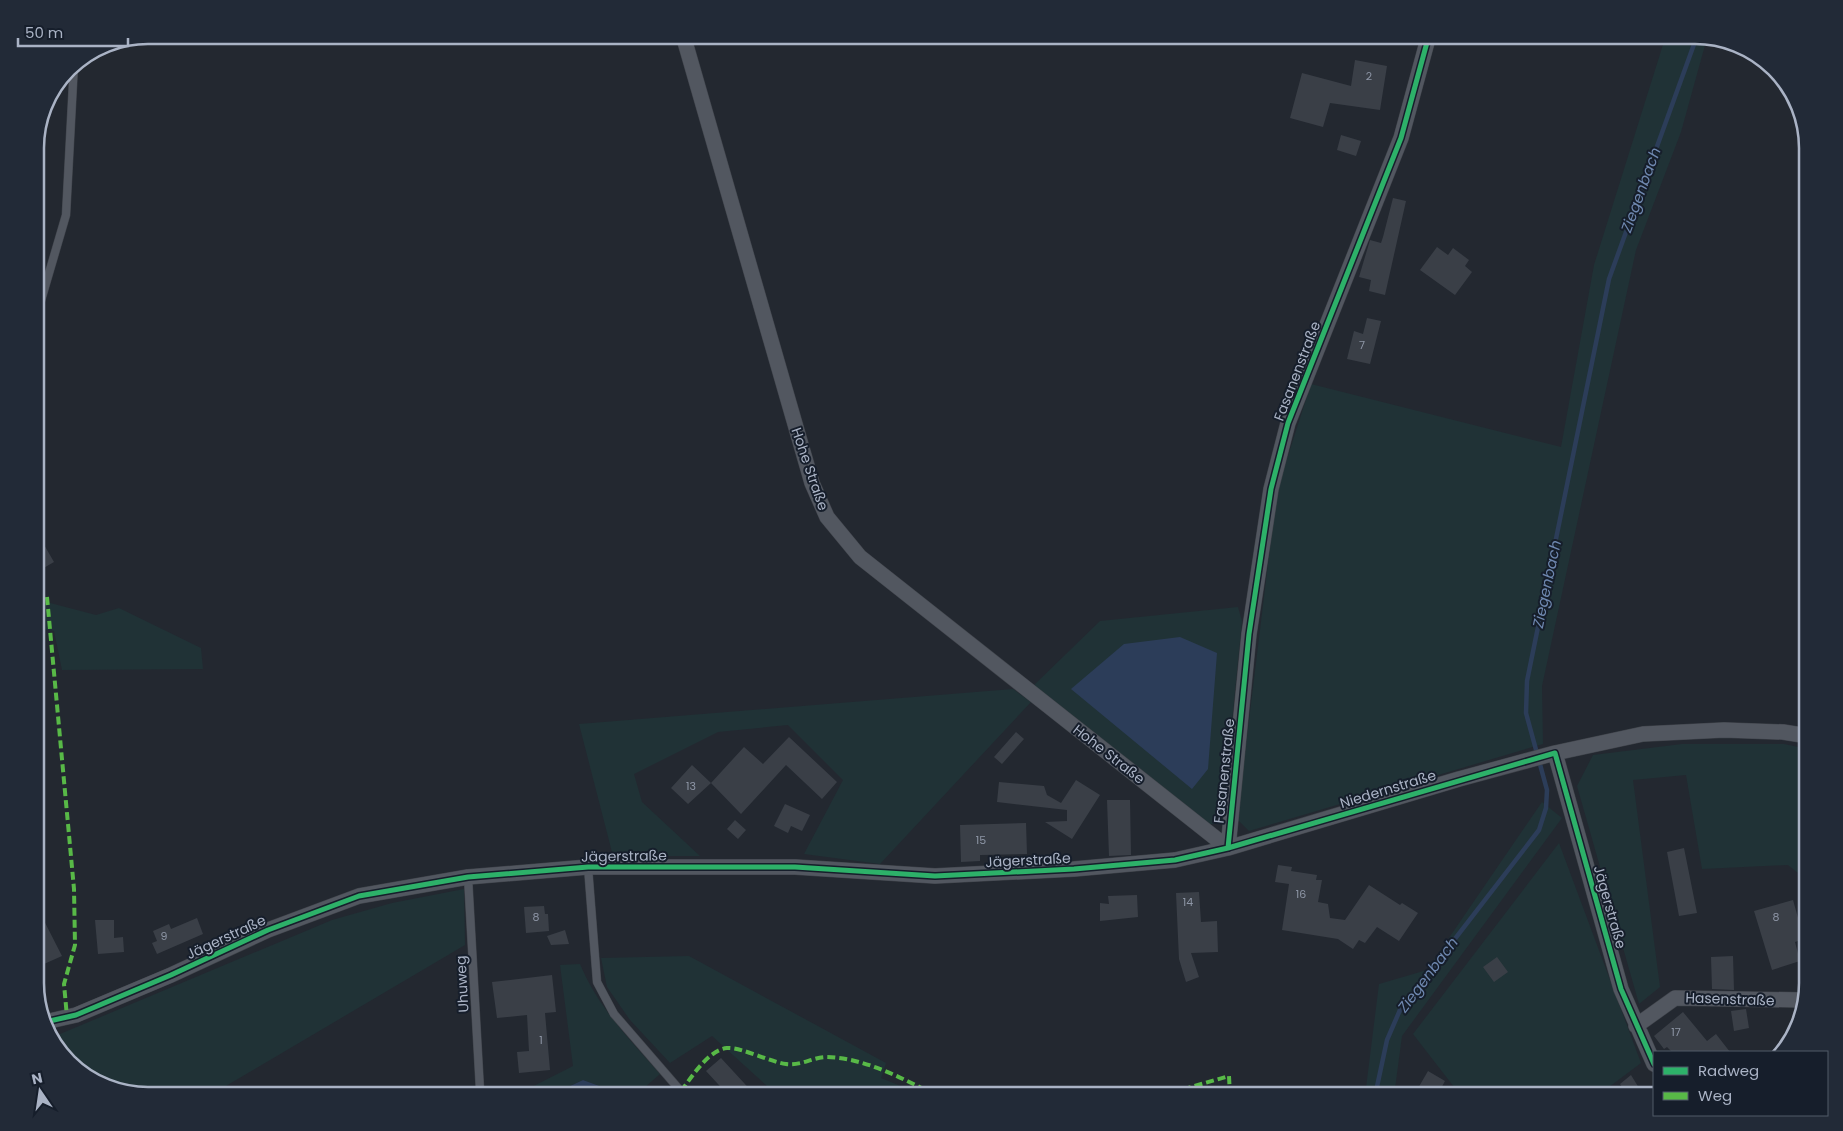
<svg xmlns="http://www.w3.org/2000/svg" width="1843" height="1131" font-family="Poppins,sans-serif">
<style>
.green{fill:#203236}
.water{fill:#2c3d59}
.lines{fill:none;stroke-linecap:round;stroke-linejoin:round}
.stream{stroke:#2c3d59;stroke-width:4.5}
.building{fill:#3a3f47}
.lane-casing{stroke:#3f434a;stroke-width:9}
.street-casing{stroke:#3f434a;stroke-width:16}
.lane{stroke:#525760;stroke-width:8}
.street{stroke:#525760;stroke-width:15}
.quiet{stroke:#58b947;stroke-width:4;stroke-dasharray:8 4;stroke-linecap:butt}
.cycleway-casing{stroke:#161e2b;stroke-width:8}
.cycleway{stroke:#2db169;stroke-width:5}
.labels{text-anchor:middle;stroke-width:4;stroke-linejoin:round;paint-order:stroke}
.number-label{font-size:11px;fill:#8e96a6}
.street-label{font-size:14px;fill:#aab3c5;stroke:#161e2b}
.water-label{font-size:15px;font-style:italic;fill:#6f88b0;stroke:#161e2b}
.rim{fill:none;stroke:#aab3c5;stroke-width:2.5}
</style>
<rect width="100%" height="100%" fill="#232830"/>
<path class="green" d="M1666,35h29l12,3 -26,94 -45,118 -94,436 1,58 -294,87 -12,-12 40,-329 34,-106 250,63 33,-182z
M35,599l61,16 23,-7 82,40 2,21 -141,1 -8,-39 -19,-3z
M1238,607l4,14 -20,201 -14,3 -177,-137 69,-67z
M1013,689l18,13 -151,162 -76,-10 39,-74 -55,-55 -70,7 -84,42 8,28 58,54h-87l-34,-132z
M1682,744h102l24,5v132l-20,-16 -86,4 -16,-94 -53,5 27,207 -21,17 -62,-218 16,-31z
M1542,802l20,16 -160,218 -8,60h-29l14,-112 48,-14z
M1559,843l82,220 -44,33h-136l-48,-62z
M464,889l1,56 -256,151h-61l-57,-15 -41,-41 -1,-5 11,-1 272,-114 60,-17z
M689,956l197,107 -5,15 44,18h-147l-66,-60 -42,27 -40,-43 -23,-33 -6,-29z
M580,964c18,43 49,75 80,110l-25,22h-30l-3,-9 -19,-7 -34,16h-35l59,-30 -13,-101z"/>
<path class="water" d="M1180,637l37,16 -9,116 -16,20 -121,-100 53,-45z
M583,1080l19,7 3,9h-56z"/>
<g class="lines">
<path class="stream" d="M1375,1096l12,-56 13,-30 139,-180 7,-22 1,-18 -21,-77 1,-32 82,-402 88,-243"/>
</g>
<path class="building" d="M1355,60l32,6 -7,44 -50,-7 -7,24 -33,-9 12,-45 49,13z
M1341,135l20,6 -5,15 -19,-6z
M1393,198l13,3 -21,94 -16,-4 2,-11 -12,-3 11,-37 11,3 2,-6z
M1437,247l11,8 5,-7 16,12 -4,6 7,6 -17,23 -35,-25z
M1367,318l14,3 -11,43 -23,-5 7,-28 9,3z
M35,529l19,33 -19,11z
M1016,732l8,7 -22,25 -8,-7z
M789,737l48,45 -15,17 -36,-34 -45,49 -30,-31 33,-36 19,17z
M692,765l19,18 -23,21 -17,-16z
M1076,780l24,15 -28,44 -27,-17 22,-1v-11l-70,-8 2,-20 45,4 3,9 14,8z
M1107,800h23l1,55 -22,1z
M785,804l25,11 -8,16 -11,-5 -3,7 -14,-7z
M735,820l11,10 -8,9 -11,-10z
M1026,823l1,31 -47,1v6l-19,1 -1,-37z
M1684,848l13,65 -18,3 -12,-64z
M1278,865l14,2 -1,4 26,4 -1,5h6l-4,22 10,2 2,14 15,2 24,-35 31,20 2,-2 16,10 -19,28 -22,-14 -12,16 -6,-3 -6,9 -15,-10 -56,-9 7,-46 -14,-2z
M1199,892l2,30 16,-1 1,31 -27,1 8,24 -13,5 -7,-23 -3,-66z
M1137,895l1,22 -38,4v-18l9,1 -1,-8z
M1793,900l11,39 -9,3 5,19 -28,9 -18,-59z
M35,903l27,53 -27,12z
M544,906l1,8h3l1,17 -23,2 -2,-26z
M197,918l6,16 -46,20 -5,-11 5,-2 -4,-10 16,-7 2,5z
M95,920h19v18l9,-1 1,15 -26,2z
M565,930l4,14 -18,1 -4,-9z
M1733,956l1,34 -22,-1 -1,-32z
M1497,957l11,15 -14,10 -11,-15z
M552,975l4,37 -11,1 5,57 -31,3 -2,-21 12,-1 -2,-36 -30,3 -5,-36z
M1746,1009l3,19 -15,3 -3,-20z
M1683,1012l24,29 9,-7 14,18h-58l-5,-5 -3,2 -10,-13z
M721,1058l35,38h-27l-23,-25z
M1428,1071l17,10 -8,15h-9l-11,-6z
M1631,1075l8,13 -11,8 -8,-12z"/>
<g class="lines">
<defs>
<path id="lane" d="M35,321l31,-106 8,-151
M588,867l9,115 17,32 71,82
M468,877l12,213"/>
<path id="street" d="M683,35l129,448 15,34 33,40 368,291
M1555,753l66,236 33,75
M1228,848l21,-214 22,-145 17,-66 113,-285 28,-103
M45,1022l31,-7 95,-40 97,-45 91,-34 109,-19 120,-10h207l140,9 139,-7 101,-9 53,-12 231,-69 96,-26 88,-19 81,-4 59,2 25,4
M1636,1026l39,-28 128,2"/>
</defs>
<use href="#lane" class="lane-casing"/>
<use href="#street" class="street-casing"/>
<use href="#lane" class="lane"/>
<use href="#street" class="street"/>
<path class="quiet" d="M47,597l27,292 1,56 -11,39 3,33
M681,1091c11,-14 27,-41 46,-43 14,-1 43,14 59,16 15,2 27,-7 41,-7 38,1 77,22 110,39
M1160,1096l69,-20 1,20"/>
<defs>
<path id="cycleway" d="M1228,848l21,-214 22,-145 17,-66 113,-285 28,-103
M45,1022l31,-7 95,-40 97,-45 91,-34 109,-19 120,-10h207l140,9 139,-7 101,-9 53,-12 327,-95 66,236 33,75"/>
</defs>
<use href="#cycleway" class="cycleway-casing"/>
<use href="#cycleway" class="cycleway"/>
</g>
<g class="labels">
<g class="number-label">
<text x="1369" y="80">2</text>
<text x="1362" y="349">7</text>
<text x="691" y="790">13</text>
<text x="981" y="844">15</text>
<text x="1301" y="898">16</text>
<text x="1188" y="906">14</text>
<text x="536" y="921">8</text>
<text x="1776" y="921">8</text>
<text x="164" y="940">9</text>
<text x="1676" y="1036">17</text>
<text x="541" y="1044">1</text>
</g>
<g class="street-label">
<text transform="translate(1297 371) rotate(-69)" y="5">Fasanenstraße</text>
<text transform="translate(810 469) rotate(71)" y="5">Hohe Straße</text>
<text transform="translate(1109 754) rotate(38)" y="5">Hohe Straße</text>
<text transform="translate(1224 771) rotate(-84)" y="5">Fasanenstraße</text>
<text transform="translate(1388 789) rotate(-17)" y="5">Niedernstraße</text>
<text transform="translate(624 856) rotate(-1)" y="5">Jägerstraße</text>
<text transform="translate(1028 860) rotate(-3)" y="5">Jägerstraße</text>
<text transform="translate(1610 907) rotate(74)" y="5">Jägerstraße</text>
<text transform="translate(226 937) rotate(-25)" y="5">Jägerstraße</text>
<text transform="translate(462 984) rotate(-93)" y="5">Uhuweg</text>
<text transform="translate(1730 999) rotate(2)" y="5">Hasenstraße</text>
</g>
<g class="water-label">
<text transform="translate(1641 190) rotate(-70)" y="5">Ziegenbach</text>
<text transform="translate(1547 584) rotate(-78)" y="5">Ziegenbach</text>
<text transform="translate(1428 975) rotate(-53)" y="5">Ziegenbach</text>
</g>
</g>
<path d="M0 0H1843V1131H0ZM148 44H1695A104 104 0 0 1 1799 148V983A104 104 0 0 1 1695 1087H148A104 104 0 0 1 44 983V148A104 104 0 0 1 148 44Z" fill="#222a37" fill-rule="evenodd"/>
<path class="rim" d="M148 44H1695A104 104 0 0 1 1799 148V983A104 104 0 0 1 1695 1087H148A104 104 0 0 1 44 983V148A104 104 0 0 1 148 44Z"/>
<rect x="1653" y="1051" width="175" height="65" fill="#161e2b" stroke="#515a69"/>
<rect x="1663" y="1067" width="25" height="8" fill="#2db169" stroke="#515a69"/>
<text x="1698" y="1076" font-size="15" fill="#aab3c5">Radweg</text>
<rect x="1663" y="1092" width="25" height="8" fill="#58b947" stroke="#515a69"/>
<text x="1698" y="1101" font-size="15" fill="#aab3c5">Weg</text>
<g transform="translate(40 1091) rotate(347)" stroke="#161e2b" stroke-width="4" paint-order="stroke">
<path d="M0-4L9 19L0 12L-9 19Z" fill="#aab3c5"/>
<text y="-8" font-size="14" font-weight="bold" text-anchor="middle" fill="#aab3c5">N</text>
</g>
<path d="M18 38v8h110v-8" fill="none" stroke="#aab3c5" stroke-width="2.5"/>
<text x="25" y="38" font-size="15" fill="#aab3c5" stroke="#161e2b" stroke-width="4" paint-order="stroke">50 m</text>
</svg>
